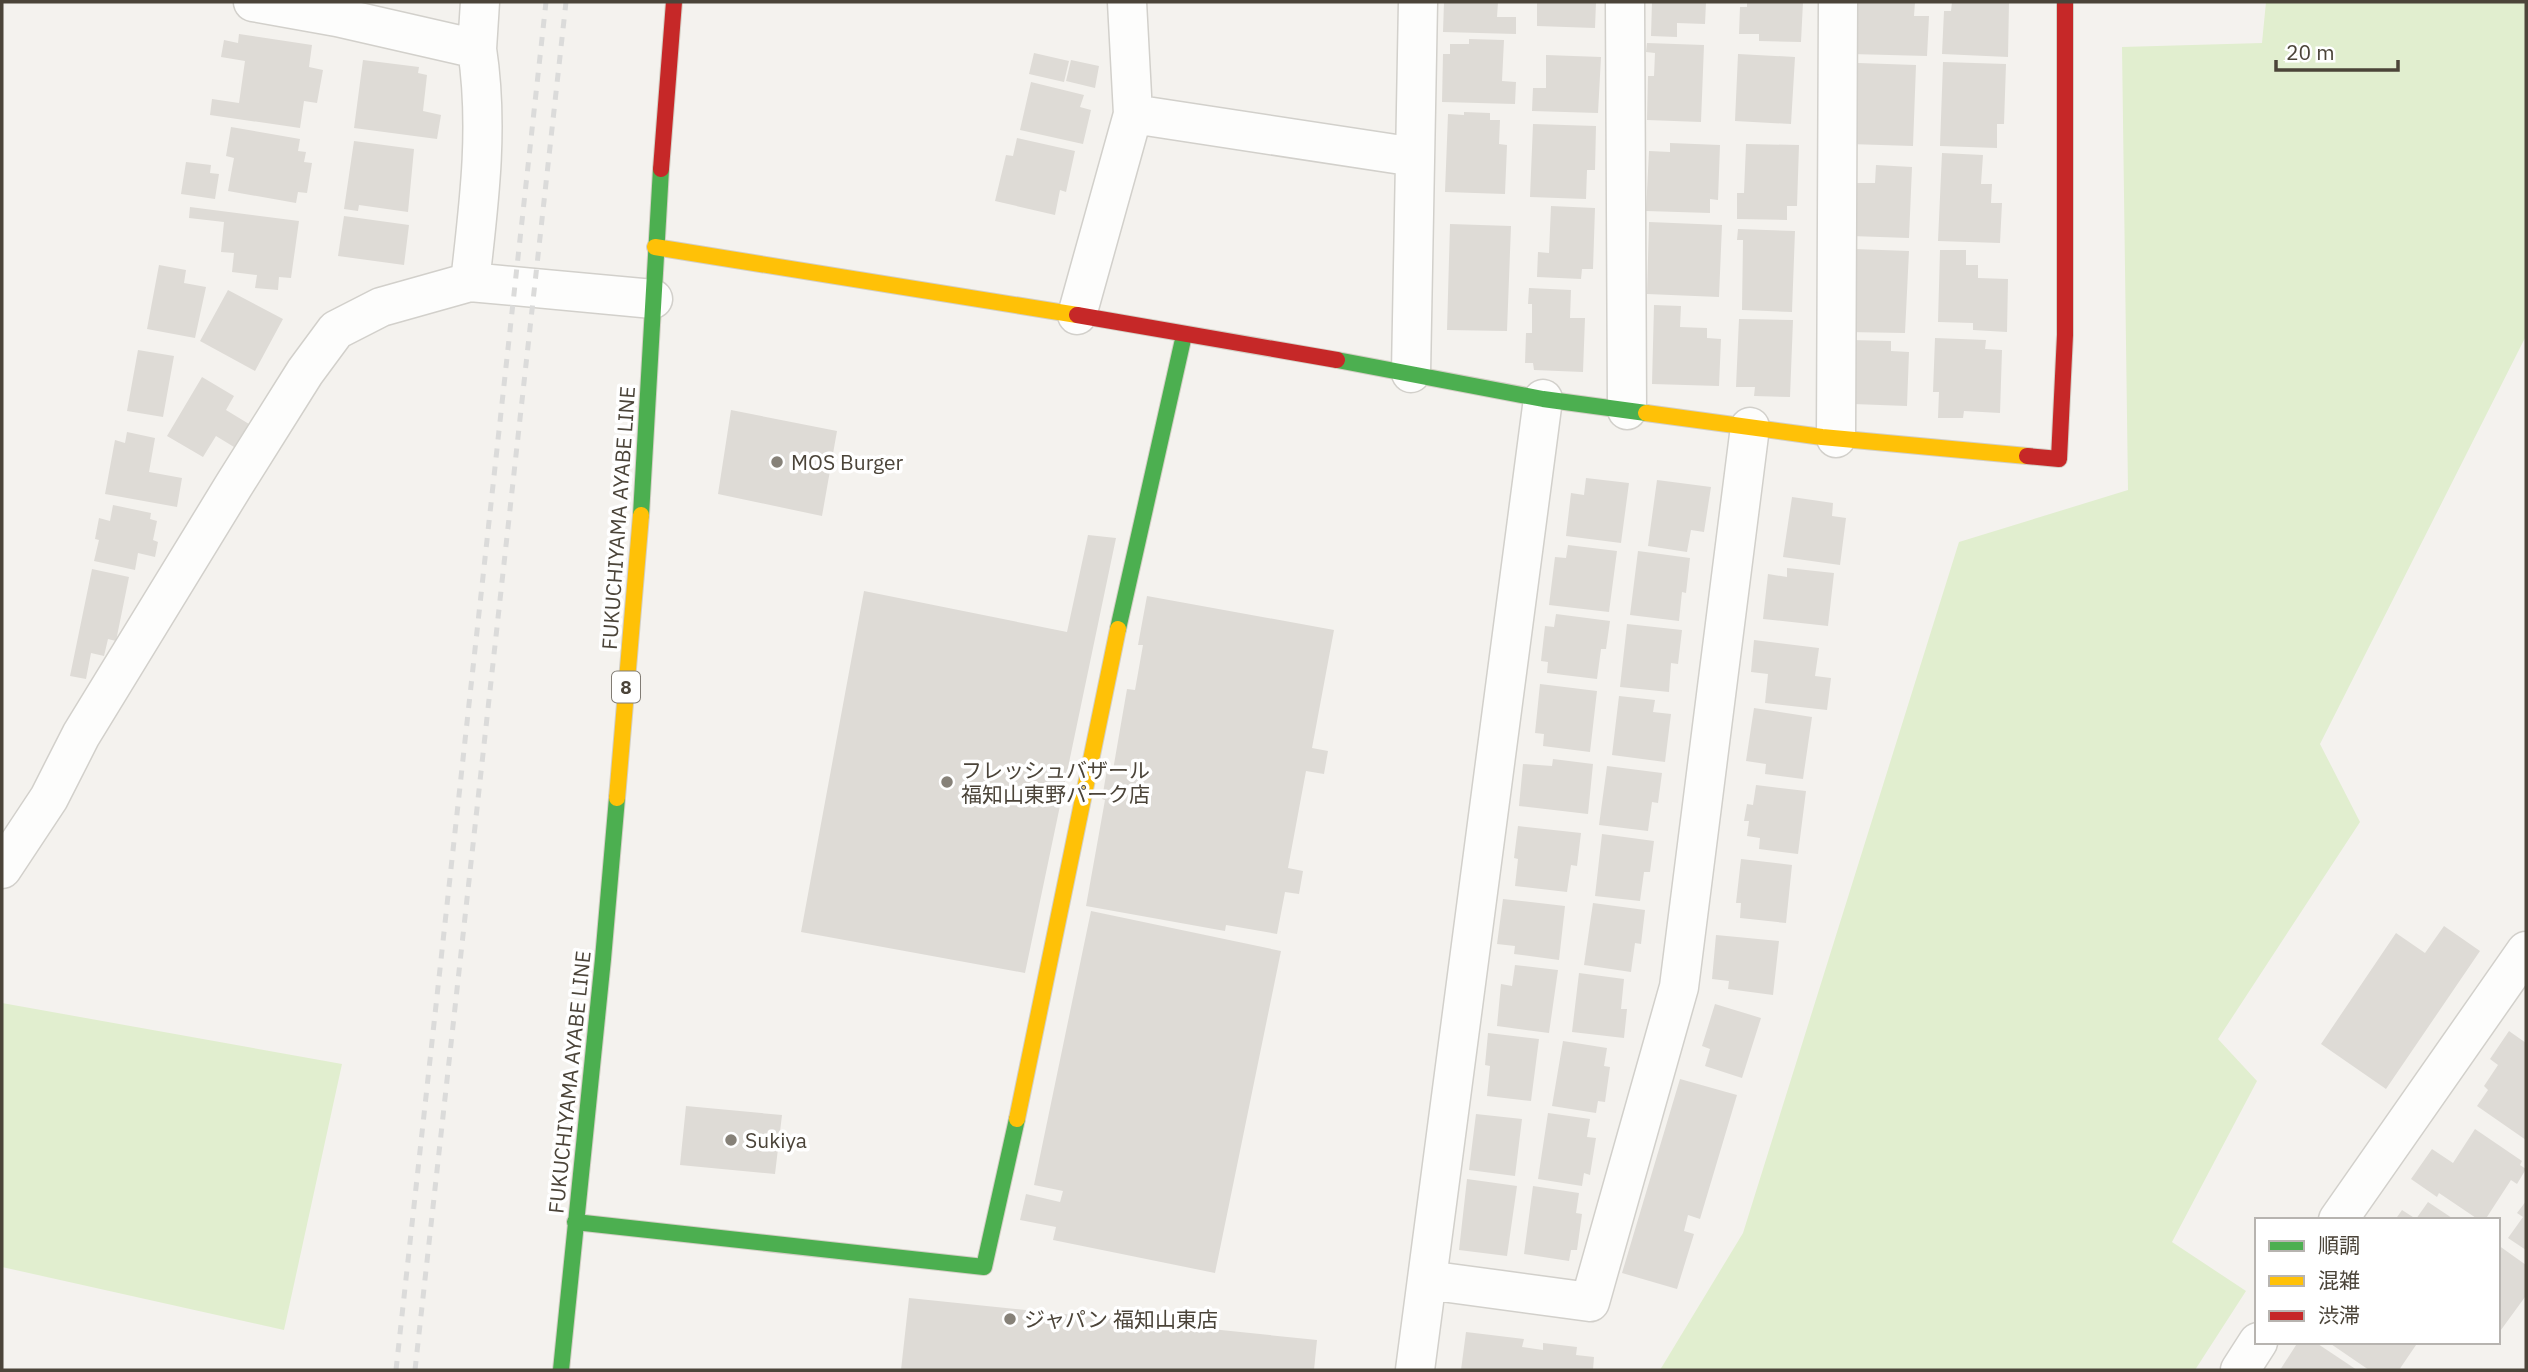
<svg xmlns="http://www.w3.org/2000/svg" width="2528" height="1372" viewBox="0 0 2528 1372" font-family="'IBM Plex Sans','Noto Sans JP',sans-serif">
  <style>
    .green { fill: #e1eecf }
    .building { fill: #dedbd6 }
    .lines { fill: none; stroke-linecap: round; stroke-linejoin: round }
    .street-casing { stroke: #d2d0cb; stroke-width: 41 }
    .fast-casing { stroke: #d3cfc5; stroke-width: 18 }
    .slow-casing { stroke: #d3cfc5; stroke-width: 18 }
    .jam-casing { stroke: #d3cfc5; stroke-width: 18 }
    .street { stroke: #fdfdfc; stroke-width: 38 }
    .fast { stroke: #4caf50; stroke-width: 16 }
    .slow { stroke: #ffc107; stroke-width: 16 }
    .jam { stroke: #c62828; stroke-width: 16 }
    .rail { stroke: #dbdbda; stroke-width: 5; stroke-dasharray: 9 9; stroke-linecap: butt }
    .poi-dot { fill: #868178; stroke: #fff; stroke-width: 2.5 }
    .labels { text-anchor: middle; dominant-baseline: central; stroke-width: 7; stroke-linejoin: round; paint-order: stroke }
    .shield { fill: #fff; stroke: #817c74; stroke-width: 2 }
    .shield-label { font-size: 19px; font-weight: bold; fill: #4b4439 }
    .poi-label { font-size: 21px; fill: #4b4439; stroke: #fff; text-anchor: start }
    .street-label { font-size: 21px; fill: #4b4439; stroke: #fff }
  </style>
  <rect width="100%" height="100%" fill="#f4f2ee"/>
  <!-- green -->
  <path class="green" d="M2266,2H2526V336L2320,744L2360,822L2218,1039L2257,1081L2172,1242L2246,1291L2195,1370H1660L1743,1233L1959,542L2128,490L2122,47L2262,43Z
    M2,1003L342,1064L284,1330L2,1267Z"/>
  <!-- building -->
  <path class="building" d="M1444,2H1498L1497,17H1516V34L1443,32Z
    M1537,2H1596L1595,28L1537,26Z
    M1652,2H1706L1705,24L1677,23V37L1651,36Z
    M1747,2H1803L1801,42L1759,41V34H1739L1740,7H1747Z
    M1857,2H1915L1914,16H1929L1927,56L1851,54L1856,30Z
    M1952,2H2009L2008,57L1942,54L1944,11H1951Z
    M239,34L312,45L309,67L323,70L317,103L304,101L300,128L210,115L212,99L239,103L245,61L221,57L224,40L238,43Z
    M1469,39L1504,40L1502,81L1516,82L1515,104L1442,102L1443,54H1450V44H1469Z
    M1647,43L1704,45L1701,122L1647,120L1648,76H1654L1655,53L1646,52Z
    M1034,53L1069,61L1064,82L1029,74Z
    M1738,54L1795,57L1791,124L1735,121Z
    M1546,55L1601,57L1598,113L1532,111L1533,88H1546Z
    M363,60L419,67L418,73L427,75L423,111L441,115L437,139L354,128Z
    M1071,60L1099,66L1095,88L1066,81Z
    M1943,62L2006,64L2004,124H1997V148L1940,146Z
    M1858,63L1916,65L1913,146L1849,144Z
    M1031,82L1084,95L1080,107L1091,110L1083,144L1020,130Z
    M1464,112L1490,113V120H1500L1499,144L1507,145L1505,194L1445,192L1448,114L1464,115Z
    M1533,124L1596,126L1595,170H1587L1586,199L1530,197Z
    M231,127L300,139L298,151L306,152L304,162L312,163L307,193L298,192L296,203L228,191L234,158L226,156Z
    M1017,138L1075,151L1066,192L1060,190L1055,215L995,201L1006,155L1013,156Z
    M354,141L414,149L408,212L359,205L358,211L344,209Z
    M1670,143L1720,145L1718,200L1710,199V213L1646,211L1649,151L1670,152Z
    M1746,144L1799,145L1797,206H1787V220L1737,219V193H1744Z
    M1942,153L1983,155L1981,184H1992L1991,203H2002L2000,243L1938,241Z
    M186,162L211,165L210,173L219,174L215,199L181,194Z
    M1876,165L1912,167L1909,238L1851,236L1855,183H1875Z
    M1551,206L1595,208L1593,269H1582L1581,279L1537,277L1538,252L1549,253Z
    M190,207L299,221L291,278L279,277L278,290L255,288L257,275L232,272L234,253L221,252L224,222L189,218Z
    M344,216L409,225L404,265L338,256Z
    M1649,222L1722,225L1719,297L1647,294Z
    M1450,224L1511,226L1507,331L1447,330Z
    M1738,229L1795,231L1792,312L1742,310L1743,240H1737Z
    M1854,249L1909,251L1905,333L1847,332Z
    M1940,250H1966V265H1978V278L2008,279L2007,332L1973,330V323L1938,322Z
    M159,265L186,270L184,283L206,287L195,338L147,329Z
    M1529,288L1571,290L1570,318H1585L1583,372L1534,370L1533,363H1525L1526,333H1532V304H1528Z
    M228,290L283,319L255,371L200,341Z
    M1654,305L1681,306L1680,327L1707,328V338L1721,339L1719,386L1652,384Z
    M1739,319L1793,320L1790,397L1754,396L1755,387H1736Z
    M1935,338L1986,340L1985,349L2002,350L2000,413L1964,411L1963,418H1938L1939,392H1933Z
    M1850,340L1891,341V351L1909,352L1907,406L1853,404Z
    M138,350L174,356L163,417L127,411Z
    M202,377L234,396L226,410L249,424L234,447L216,436L203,457L167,436Z
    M731,410L837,431L822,516L718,494Z
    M127,432L155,438L149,472L182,478L177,507L105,494L115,440L125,443Z
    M1586,478L1629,483L1621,543L1566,536L1571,493L1584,495Z
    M1657,480L1711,487L1704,532L1691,530L1687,552L1648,546Z
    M1792,497L1833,503L1832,516L1846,518L1840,565L1783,557Z
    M113,505L151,513L150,519L157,521L153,540L158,542L155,557L138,553L135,570L94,561L99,540L95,539L99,518L110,521Z
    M1088,535L1116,538L1025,973L801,932L864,591L1067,632Z
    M1568,545L1617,551L1609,612L1549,605L1555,557L1566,558Z
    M1638,551L1690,558L1686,593L1682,592L1679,621L1630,615Z
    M1787,568L1834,573L1828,626L1763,619L1768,574L1787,577Z
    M92,569L129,577L116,641L108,639L104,656L91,653L86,679L70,676Z
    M1147,596L1334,630L1312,748L1328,751L1324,774L1306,771L1288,868L1303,871L1299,894L1285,892L1277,934L1226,925L1225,931L1086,906L1105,800L1102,799L1107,769L1113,770L1127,689L1135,690L1143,645H1138Z
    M1556,614L1610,621L1606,649H1601L1597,679L1547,673L1548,662L1541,661L1545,626L1554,627Z
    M1627,624L1682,630L1678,664L1671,663L1669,692L1620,687Z
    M1754,640L1819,648L1815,676L1831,678L1827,710L1765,703L1768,674L1751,672Z
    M1540,684L1597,691L1590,752L1543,746L1544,734L1535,733Z
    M1619,696L1655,700L1653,712L1671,714L1665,762L1612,755Z
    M1754,708L1812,717L1803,779L1765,774L1766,764L1746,761Z
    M1553,759L1593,764L1588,814L1519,806L1523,764L1552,766Z
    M1607,766L1662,773L1658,803L1652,802L1648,831L1599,825Z
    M1756,785L1806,791L1798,854L1759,849L1760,838L1747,836L1749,821H1744L1747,804L1753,805Z
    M1518,826L1581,833L1577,866L1571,865L1567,892L1515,886L1518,859L1514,858Z
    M1602,834L1654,841L1650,872H1644L1640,901L1595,896Z
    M1741,859L1792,865L1786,923L1740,918L1741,903H1736Z
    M1503,899L1565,906L1559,960L1514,954L1515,946L1497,944Z
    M1593,903L1645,910L1641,944L1635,943L1631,972L1584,965Z
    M1091,911L1281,951L1215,1273L1053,1240L1056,1227L1020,1220L1026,1194L1060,1202L1063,1191L1034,1185Z
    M2444,926L2480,951L2386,1089L2321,1044L2396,933L2425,953Z
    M1716,935L1779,941L1773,995L1728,989L1729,981L1712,979Z
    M1515,965L1558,970L1549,1033L1497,1026L1501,984L1512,986Z
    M1579,973L1624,979L1621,1009H1627L1624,1038L1572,1032Z
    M1715,1004L1761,1018L1742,1078L1705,1066L1710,1049L1702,1046Z
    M2509,1031L2526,1043V1140L2477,1106L2488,1090L2484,1086L2498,1065L2490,1059Z
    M1488,1033L1539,1039L1531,1101L1487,1096L1490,1066L1485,1065Z
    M1563,1041L1607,1048L1604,1066L1610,1067L1605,1102L1598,1101L1596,1113L1552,1106Z
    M1680,1079L1737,1095L1700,1219L1688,1215L1684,1231L1694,1234L1677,1289L1622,1273Z
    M686,1106L782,1115L775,1174L680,1165Z
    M1548,1113L1590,1119L1587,1137L1596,1138L1590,1175L1584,1173L1582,1186L1538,1179Z
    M1476,1114L1522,1119L1515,1176L1469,1170Z
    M2475,1129L2522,1161L2520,1165L2526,1169L2517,1184L2511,1180L2485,1220H2479L2439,1193L2437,1197L2411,1179L2432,1149L2453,1163Z
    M1467,1179L1517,1186L1507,1256L1459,1250Z
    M1533,1186L1579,1193L1576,1213L1582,1214L1577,1250H1571L1569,1261L1524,1254Z
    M2526,1201V1250L2508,1238L2523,1217L2517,1213Z
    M2428,1202L2455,1220H2395L2402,1210L2416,1219Z
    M2498,1245L2526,1265V1298L2525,1297L2498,1334Z
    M909,1298L1317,1340L1314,1370H901Z
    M1466,1332L1524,1339L1522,1347L1543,1350V1343L1577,1347L1576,1355L1594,1357L1593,1370H1461Z
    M2298,1342H2315L2357,1370H2280Z
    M2328,1342H2413L2416,1345L2399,1370H2369Z"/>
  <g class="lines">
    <defs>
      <path id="street" d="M253,2L337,17L477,49C489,127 479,204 470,282
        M1127,2L1133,114
        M1625,2L1627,410
        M477,49L480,2
        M1077,315L1133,114L1415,157
        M1411,373L1418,2
        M1836,438L1838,2
        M2,869L49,798L81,735L234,485L305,372L336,330L381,307L470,282L653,299
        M2338,1220L2526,951
        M1427,1280L1590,1302L1679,987L1750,427
        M1415,1370L1543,399
        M2240,1370L2258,1342"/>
      <path id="fast" d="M1337,360L1543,399L1646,413
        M641,515L661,169
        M1118,629L1184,335
        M575,1222L984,1267L1017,1119
        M561,1370L603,959L617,798"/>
      <path id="slow" d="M655,247L1077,315
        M1646,413L1822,437L2027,456
        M617,798L641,515
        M1017,1119L1118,629"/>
      <path id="jam" d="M661,169L674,2
        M1077,315L1337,360
        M2027,456L2059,459L2065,335V2"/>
    </defs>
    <!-- street casing -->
    <use href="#street" class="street-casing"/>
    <!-- fast casing -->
    <use href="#fast" class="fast-casing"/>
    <!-- slow casing -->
    <use href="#slow" class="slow-casing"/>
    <!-- jam casing -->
    <use href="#jam" class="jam-casing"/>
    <!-- street -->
    <use href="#street" class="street"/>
    <!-- fast -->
    <use href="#fast" class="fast"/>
    <!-- slow -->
    <use href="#slow" class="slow"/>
    <!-- jam -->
    <use href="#jam" class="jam"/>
    <!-- rail -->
    <path class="rail" d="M396,1370L546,2
      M415,1370L566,2"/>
  </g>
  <!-- markers -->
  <g class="poi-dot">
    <circle cx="777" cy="462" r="7"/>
    <circle cx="947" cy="782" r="7"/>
    <circle cx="731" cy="1140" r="7"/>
    <circle cx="1010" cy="1319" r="7"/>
  </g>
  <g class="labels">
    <!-- shield labels -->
    <rect class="shield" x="612" y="671.5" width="28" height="31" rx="5"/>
    <g class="shield-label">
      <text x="626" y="687">8</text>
    </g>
    <!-- poi labels -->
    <g class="poi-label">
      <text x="791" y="462">MOS Burger</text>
      <text x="961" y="770">フレッシュバザール<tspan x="961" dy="24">福知山東野パーク店</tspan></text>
      <text x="745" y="1140">Sukiya</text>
      <text x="1024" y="1319">ジャパン 福知山東店</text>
    </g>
    <!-- street labels -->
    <g class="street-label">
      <text transform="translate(618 518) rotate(-86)">FUKUCHIYAMA AYABE LINE</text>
      <text transform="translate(569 1082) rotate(-84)">FUKUCHIYAMA AYABE LINE</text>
    </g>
  </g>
  <!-- border -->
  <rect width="2528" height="1372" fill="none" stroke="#4b4439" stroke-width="7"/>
  <!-- legend -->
  <rect x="2255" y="1218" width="245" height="126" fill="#ffffff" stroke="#b7b4b0" stroke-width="2"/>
  <rect x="2269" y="1241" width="35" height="10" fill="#4caf50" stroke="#b7b4b0" stroke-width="2"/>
  <text x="2318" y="1253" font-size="21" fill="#4b4439">順調</text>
  <rect x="2269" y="1276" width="35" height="10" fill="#ffc107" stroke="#b7b4b0" stroke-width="2"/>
  <text x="2318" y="1288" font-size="21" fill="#4b4439">混雑</text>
  <rect x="2269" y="1311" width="35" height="10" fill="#c62828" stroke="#b7b4b0" stroke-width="2"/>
  <text x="2318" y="1323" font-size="21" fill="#4b4439">渋滞</text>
  <!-- scale -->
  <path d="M2276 60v10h122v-10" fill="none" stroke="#4b4439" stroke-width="3.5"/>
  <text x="2286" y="60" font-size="21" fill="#4b4439" stroke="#ffffff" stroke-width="5" paint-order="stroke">20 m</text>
</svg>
